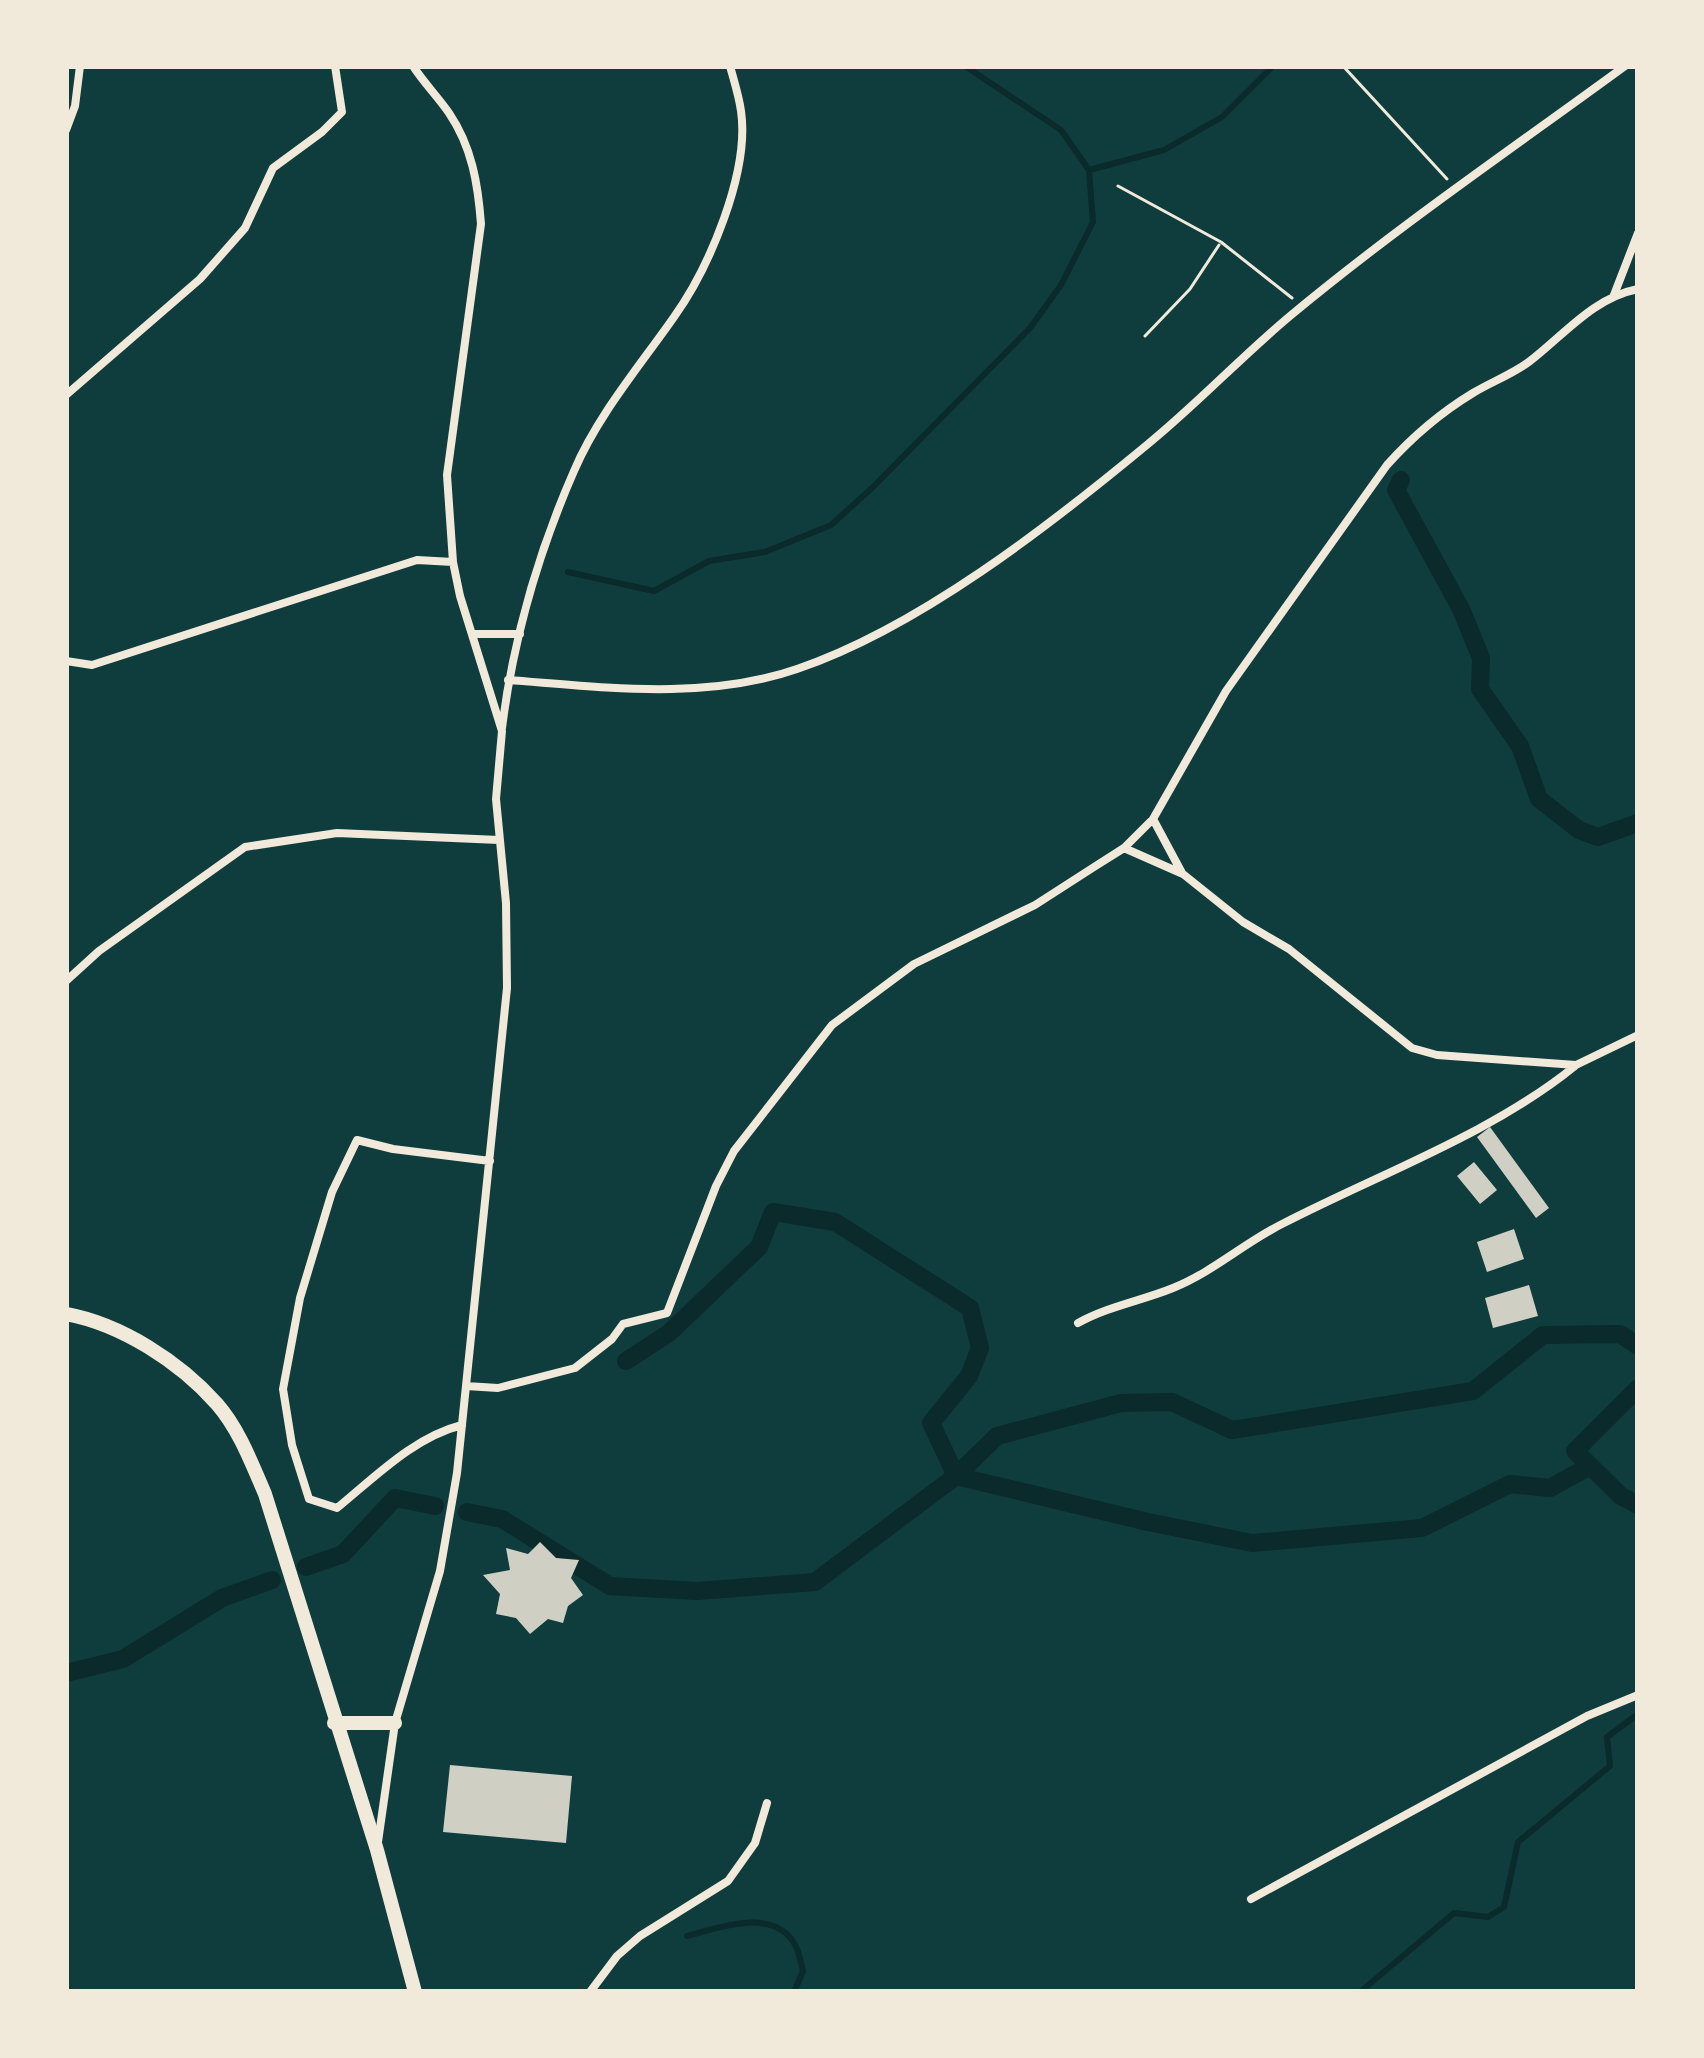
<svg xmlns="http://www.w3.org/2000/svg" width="1704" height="2058" viewBox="0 0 1704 2058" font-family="Overpass,sans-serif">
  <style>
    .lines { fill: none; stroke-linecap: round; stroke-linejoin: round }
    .stream { stroke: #0a2a2b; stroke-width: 6 }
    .canal { stroke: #0a2a2b; stroke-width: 18 }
    .building { fill: #cfcfc3 }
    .path { stroke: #f1e9da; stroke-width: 3 }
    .minor { stroke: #f1e9da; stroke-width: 8 }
    .trunk { stroke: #f1e9da; stroke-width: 14 }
  </style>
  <rect width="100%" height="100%" fill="#0f3d3e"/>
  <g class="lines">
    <!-- stream -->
    <path class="stream" d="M965,66L1061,130L1089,170
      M568,572L654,591L709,561L765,552L831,525L872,488L1030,328L1061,285L1093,222L1089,170L1164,150L1222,117L1273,66
      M687,1936C719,1928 772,1907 794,1943C799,1950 801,1963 803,1971L794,1992
      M1360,1992L1454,1913L1488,1917L1504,1907L1518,1842L1610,1766L1607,1737L1638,1714"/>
    <!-- canal -->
    <path class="canal" d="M1401,480L1396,490L1461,609L1481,658L1480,689L1520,746L1539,799L1579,830L1598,837L1638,823
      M626,1361L669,1333L759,1247L773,1212L835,1222L970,1308L980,1348L969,1376L931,1423L956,1476L1148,1522L1252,1543L1422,1528L1510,1484L1550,1488L1590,1466
      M1638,1388L1575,1451L1621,1496L1638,1505
      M467,1512L502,1519L610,1586L697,1591L815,1582L956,1476L997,1436L1121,1403L1172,1402L1232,1430L1473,1391L1543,1335L1620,1334L1638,1346
      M306,1567L343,1554L395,1498L435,1506
      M66,1673L123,1659L222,1598L272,1580"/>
  </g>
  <!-- building -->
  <path class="building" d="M1490,1127L1549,1208L1536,1218L1477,1137Z
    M1474,1162L1497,1190L1480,1204L1457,1176Z
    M1514,1229L1524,1259L1487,1272L1477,1242Z
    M1529,1285L1538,1316L1493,1328L1485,1298Z
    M540,1542L556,1558L579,1560L571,1578L583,1595L568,1606L563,1623L548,1619L530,1634L516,1618L496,1614L500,1594L483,1575L510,1570L506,1548L528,1554Z
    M450,1765L572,1776L566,1843L443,1832Z"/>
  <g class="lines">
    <!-- path -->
    <path class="path" d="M1343,66L1447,179
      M1118,186L1221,242L1292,298
      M1145,336L1190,289L1219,245"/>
    <!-- minor -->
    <path class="minor" d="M66,130L75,106L80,66
      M1614,295L1638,233
      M66,395L200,279L245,228L273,168L322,132L342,112L335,66
      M474,634H520
      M66,661L92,665L417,560L453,562
      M508,680C602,687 705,701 797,669C918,628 1049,526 1148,444C1197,404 1241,357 1290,316C1397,227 1513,148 1625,66
      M502,728C513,641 539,551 574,471C598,415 639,367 674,317C709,268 750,172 741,111C739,96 734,81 730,66
      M1153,819L1182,873
      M1124,848L1183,874L1243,922L1289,949L1412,1048L1437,1055L1576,1065L1638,1035
      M66,981L99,951L245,847L337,833L499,840
      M1078,1323C1109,1306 1141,1301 1173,1288C1213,1272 1245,1242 1284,1223C1379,1174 1493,1133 1575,1066
      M466,1386L498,1388L575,1368L612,1339L623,1324L667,1313L716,1186L734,1151L832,1025L914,964L1035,905L1094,867L1124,848L1153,819L1226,691L1387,465C1413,436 1440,413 1473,393C1491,382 1513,374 1530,361C1565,334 1593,298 1638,289
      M462,1425C414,1437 375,1477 337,1508L309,1499L292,1445L283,1389L300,1298L332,1192L357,1140L393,1149L490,1161
      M378,1842L395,1723L440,1571L457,1473L507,988L506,903L496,799L502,731L460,596L453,562L447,475L481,224C478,184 472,147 449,113C438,97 424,83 413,66
      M1251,1899L1587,1716L1638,1695
      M590,1992L617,1956L640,1936L728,1881L755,1843L767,1803"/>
    <!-- trunk -->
    <path class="trunk" d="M66,1314C121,1324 180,1362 217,1404C239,1429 252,1464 265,1494L377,1850L415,1992
      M334,1723H395"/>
  </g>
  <!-- border -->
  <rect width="1704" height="2058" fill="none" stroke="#f1e9da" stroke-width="138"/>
</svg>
